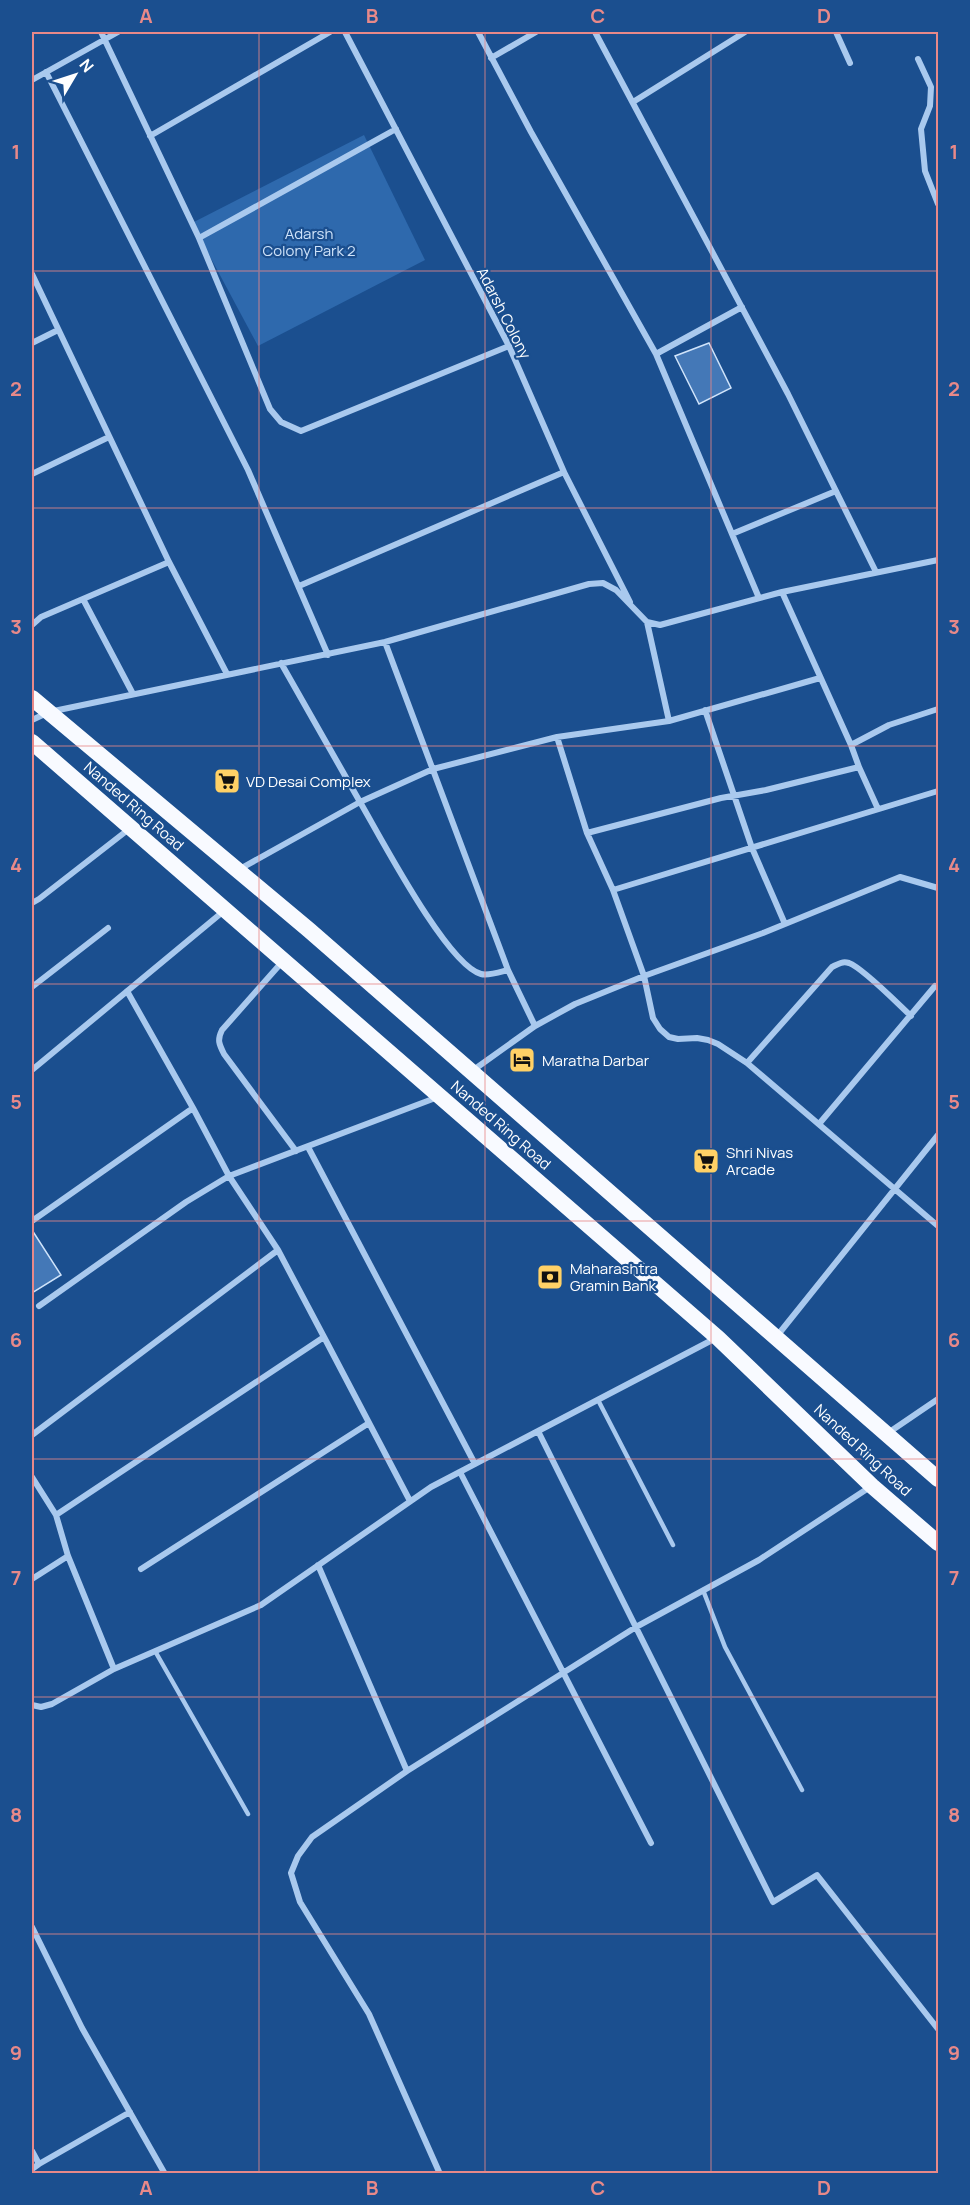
<svg xmlns="http://www.w3.org/2000/svg" width="970" height="2205" viewBox="0 0 970 2205" font-family="Manrope,sans-serif">
  <style>
    .green { fill: #2e69ad }
    .building { fill: #4478b7; stroke: #cfe3fa; stroke-width: 1.5 }
    .lines { fill: none; stroke-linecap: round; stroke-linejoin: round }
    .service { stroke: #a9c9ee; stroke-width: 4.5 }
    .minor { stroke: #a9c9ee; stroke-width: 6 }
    .trunk { stroke: #f8faff; stroke-width: 16 }
    .grid { fill: none; stroke: #e88989; stroke-width: 1.5; stroke-opacity: 0.55 }
    .labels { text-anchor: middle; dominant-baseline: central; stroke-width: 4.5; stroke-linejoin: round; paint-order: stroke }
    .park-label { font-size: 15px; fill: #cfe3fa; stroke: #1b4f8f }
    .street-label { font-size: 15px; fill: #fff; stroke: #1b4f8f }
    .poi-label { font-size: 15px; fill: #fff; stroke: #1b4f8f; text-anchor: start }
    .neatline { fill: none; stroke: #e88989; stroke-width: 2 }
    .grid-label { font-size: 20px; text-anchor: middle; font-weight: bold; fill: #e88989 }
  </style>
  <rect width="100%" height="100%" fill="#1b4f8f"/>
  <!-- green -->
  <path class="green" d="M364,135L425,260L258,346L192,223Z"/>
  <!-- building -->
  <path class="building" d="M709,343L731,388L699,404L675,356Z
    M32,1230L61,1275L32,1293Z"/>
  <g class="lines">
    <!-- service -->
    <path class="service" d="M598,1400L673,1545
      M703,1590L725,1647L802,1790
      M155,1651L248,1814"/>
    <!-- minor -->
    <path class="minor" d="M101,32L199,238L270,409L281,422L301,431L509,346
      M345,32L509,346L564,472L630,602
      M478,32L531,132L656,354L742,307
      M595,32L788,394L876,572
      M836,32L850,63
      M491,58L536,32
      M918,59L931,87L930,106L921,129L925,171L938,204
      M46,72L248,470L328,655
      M32,80L118,32
      M633,102L745,32
      M150,136L330,32
      M199,238L396,129
      M32,274L169,562L227,674
      M32,343L58,330
      M656,354L759,598
      M32,474L109,437
      M732,534L836,491
      M299,586L564,472
      M782,592L851,745
      M83,599L133,694
      M32,625L41,617L169,562
      M385,642L508,970L535,1026
      M281,663L360,802L433,769L557,737L669,721L647,622
      M705,710L752,848L785,924
      M32,720L49,712L385,642L589,584L603,583L616,590L647,622L660,625L782,592L938,560
      M669,721L820,678
      M557,737L587,833L613,890L644,976L653,1018L660,1029L669,1037L678,1039L697,1038L708,1040L718,1044L747,1063L938,1226
      M859,767L878,809
      M587,833L721,798L766,790L859,767L851,745L889,725L938,709
      M238,870L360,802C380,836 447,965 481,974C488,976 500,972 508,970
      M613,890L938,791
      M32,903L39,899L129,829
      M283,961L222,1030C217,1040 219,1044 224,1054L296,1151
      M32,987L108,928
      M127,991L193,1108
      M747,1063L832,967C838,964 842,961 849,963C863,968 898,1004 911,1016
      M32,1070L225,910
      M472,1071L535,1026L575,1004L644,976L763,933L900,877L938,888
      M819,1124L935,986
      M308,1147L475,1464
      M32,1221L193,1108L229,1176L438,1097
      M39,1306L186,1202L229,1176L278,1250L324,1337L56,1515
      M777,1336L938,1135
      M324,1337L410,1501
      M538,1431L773,1902L817,1875L938,2029
      M888,1433L938,1399
      M32,1435L278,1250
      M460,1472L651,1843
      M32,1477L56,1515L68,1556L114,1669L52,1704L41,1707L32,1705
      M318,1565L407,1771
      M141,1569L369,1423
      M32,1579L68,1556
      M114,1669L261,1605L431,1487L716,1338
      M32,1927L82,2028L165,2174
      M32,2151L39,2164L32,2169
      M39,2164L130,2112
      M440,2174L369,2014L300,1902L291,1873L298,1856L312,1837L407,1771L636,1627L759,1560L870,1487"/>
    <!-- trunk -->
    <path class="trunk" d="M32,698L309,930L938,1479
      M32,742L718,1338L872,1486L938,1543"/>
  </g>
  <!-- grid -->
  <path class="grid" d="M259,32V2174M485,32V2174M711,32V2174M32,271H938M32,508H938M32,746H938M32,984H938M32,1221H938M32,1459H938M32,1697H938M32,1934H938"/>
  <!-- icons -->
  <defs>
    <symbol id="supermarket-square" viewBox="-11 -11 22 22"><rect x="-9" y="-9" width="18" height="18" rx="4" fill="#ffd166" stroke="#1b4f8f"/><path d="M-6-5.5h2.5l.6 2H6L4.5 2H-2.5L-4.4-4H-6ZM-1.5 3.2a1.3 1.3 0 1 0 .1 0ZM3 3.2a1.3 1.3 0 1 0 .1 0Z" fill="#111"/></symbol>
    <symbol id="hotel-square" viewBox="-11 -11 22 22"><rect x="-9" y="-9" width="18" height="18" rx="4" fill="#ffd166" stroke="#1b4f8f"/><path d="M-6-4.5h1.5V1H6V5H4.5V3h-9V5H-6ZM-4 0a1.8 1.8 0 1 1 3.6 0ZM.5 0V-2.5h3Q6-2.5 6 0Z" fill="#111"/></symbol>
    <symbol id="bank-square" viewBox="-11 -11 22 22"><rect x="-9" y="-9" width="18" height="18" rx="4" fill="#ffd166" stroke="#1b4f8f"/><path d="M-6-4H6V4H-6ZM0-2.3a2.3 2.3 0 1 0 0 4.6a2.3 2.3 0 1 0 0-4.6Z" fill="#111"/></symbol>
  </defs>
  <g fill-rule="evenodd">
    <use href="#supermarket-square" x="212" y="766" width="30" height="30"/>
    <use href="#hotel-square" x="507" y="1045" width="30" height="30"/>
    <use href="#supermarket-square" x="691" y="1146" width="30" height="30"/>
    <use href="#bank-square" x="535" y="1262" width="30" height="30"/>
  </g>
  <g class="labels">
    <!-- park labels -->
    <g class="park-label">
      <text x="309" y="233">Adarsh<tspan x="309" dy="17">Colony Park 2</tspan></text>
    </g>
    <!-- street labels -->
    <g class="street-label">
      <text transform="translate(504 313) rotate(63)">Adarsh Colony</text>
      <text transform="translate(134 806) rotate(41)">Nanded Ring Road</text>
      <text transform="translate(501 1125) rotate(41)">Nanded Ring Road</text>
      <text transform="translate(863 1450) rotate(43)">Nanded Ring Road</text>
    </g>
    <!-- poi labels -->
    <g class="poi-label">
      <text x="246" y="781">VD Desai Complex</text>
      <text x="542" y="1060">Maratha Darbar</text>
      <text x="726" y="1152">Shri Nivas<tspan x="726" dy="17">Arcade</tspan></text>
      <text x="570" y="1268">Maharashtra<tspan x="570" dy="17">Gramin Bank</tspan></text>
    </g>
  </g>
  <!-- border -->
  <rect width="970" height="2205" fill="none" stroke="#1b4f8f" stroke-width="66"/>
  <!-- north arrow -->
  <g transform="translate(75 75) rotate(51)" stroke="#1b4f8f" stroke-width="4.5" paint-order="stroke">
  <path d="M0-4.5L10 22L0 15L-10 22Z" fill="#ffffff"/>
  <text y="-9" font-size="16" font-weight="bold" text-anchor="middle" fill="#ffffff">N</text>
  </g>
  <rect x="33" y="33" width="904" height="2139" class="neatline"/>
  <g class="grid-label">
    <text x="146" y="23">A</text>
    <text x="372" y="23">B</text>
    <text x="598" y="23">C</text>
    <text x="824" y="23">D</text>
    <text x="16" y="159">1</text>
    <text x="954" y="159">1</text>
    <text x="16" y="396">2</text>
    <text x="954" y="396">2</text>
    <text x="16" y="634">3</text>
    <text x="954" y="634">3</text>
    <text x="16" y="872">4</text>
    <text x="954" y="872">4</text>
    <text x="16" y="1109">5</text>
    <text x="954" y="1109">5</text>
    <text x="16" y="1347">6</text>
    <text x="954" y="1347">6</text>
    <text x="16" y="1585">7</text>
    <text x="954" y="1585">7</text>
    <text x="16" y="1822">8</text>
    <text x="954" y="1822">8</text>
    <text x="16" y="2060">9</text>
    <text x="954" y="2060">9</text>
    <text x="146" y="2195">A</text>
    <text x="372" y="2195">B</text>
    <text x="598" y="2195">C</text>
    <text x="824" y="2195">D</text>
  </g>
</svg>
